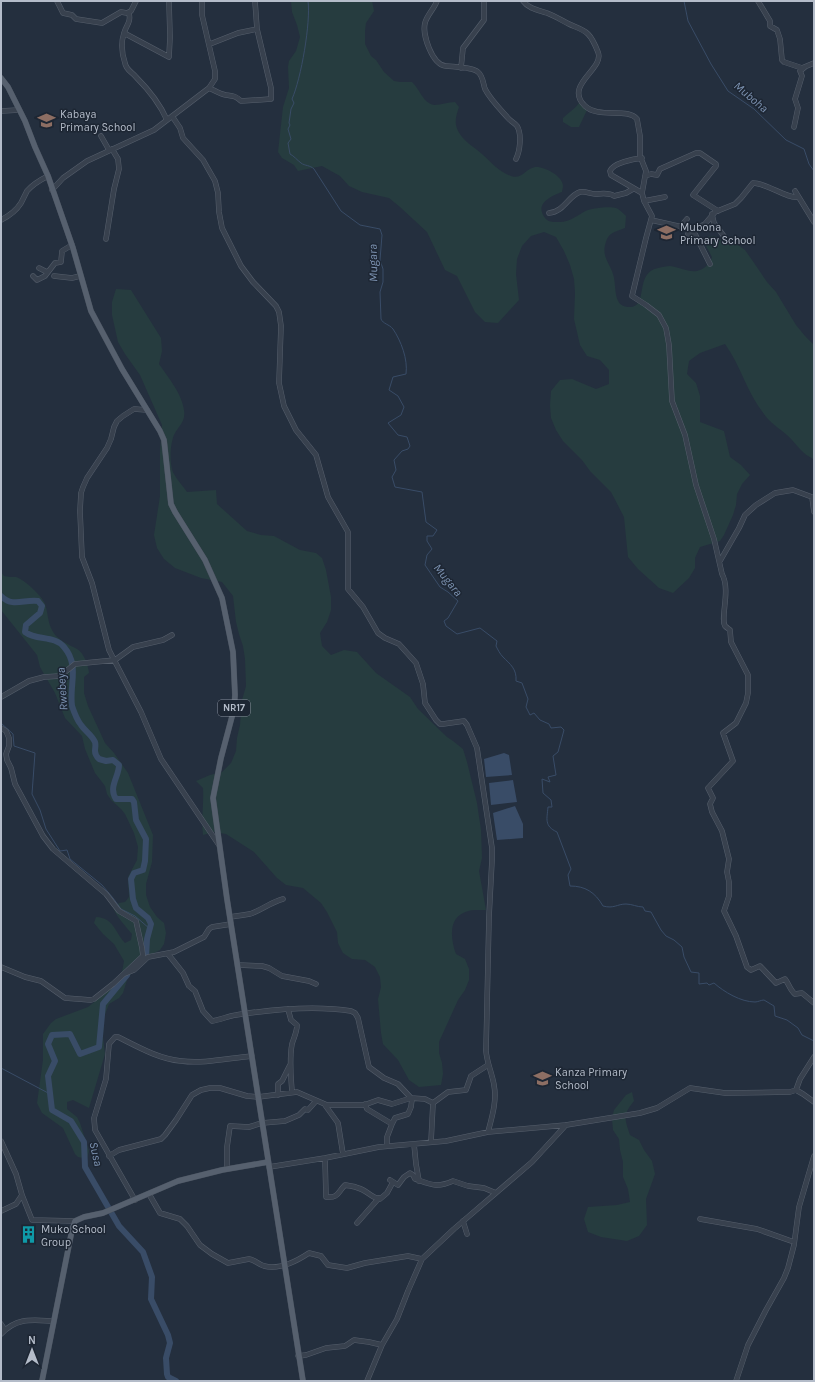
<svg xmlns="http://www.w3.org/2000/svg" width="815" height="1382" viewBox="0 0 815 1382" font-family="Karla,sans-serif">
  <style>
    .green { fill: #263c3f }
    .water { fill: #394c67 }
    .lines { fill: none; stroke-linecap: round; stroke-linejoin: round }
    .stream { stroke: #394c67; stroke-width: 1 }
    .river { stroke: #394c67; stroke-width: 6 }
    .minor-casing { stroke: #565f6c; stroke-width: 5.5 }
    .major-casing { stroke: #414a57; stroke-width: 6 }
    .minor { stroke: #38414e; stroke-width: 4.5 }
    .major { stroke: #56606e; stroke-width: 5.5 }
    .labels { text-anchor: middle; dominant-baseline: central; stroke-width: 3; stroke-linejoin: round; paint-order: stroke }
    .shield { fill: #1d2633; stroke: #878f9c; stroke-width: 1 }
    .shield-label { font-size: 10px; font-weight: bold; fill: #b4bcc9 }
    .poi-label { font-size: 11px; fill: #b4bcc9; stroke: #1d2633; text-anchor: start }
    .water-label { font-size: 12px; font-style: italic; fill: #7c92b1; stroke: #1d2633 }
  </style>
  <rect width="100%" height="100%" fill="#242f3e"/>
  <!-- green -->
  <path class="green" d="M291,1H372L374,11L366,23L365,31V44L371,56L376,60L384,72L394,81L400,82H412C420,89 423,104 435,105C441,105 448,102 455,102L459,107C457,113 455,119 456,125C459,139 473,146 482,154C491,162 499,172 511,176C522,180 525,169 535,167C544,166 563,176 563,186C563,188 562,190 562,192C551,196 534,204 545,218C548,222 552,222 557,222C571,223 576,215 588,210C594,208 610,206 616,208C619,209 623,213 626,216L625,228C618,231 610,232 607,239C600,256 609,261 613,274C617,285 612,306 628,307C650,309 633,273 658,268C662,267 667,266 670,266C680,267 691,274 700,270C704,269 707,265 710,263L712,257L705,244V238C712,235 716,235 721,240L730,239L745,250L752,260L767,282L776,292L796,325L805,336L814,345V460C811,457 807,456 804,453C798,448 793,440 787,435C779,428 770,423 764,414C747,393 741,366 725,344L700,353L689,361L687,374L696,383L700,396V422L724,431L730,457L741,465L750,475L742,484L737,494L736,505L733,515L724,535L720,541L700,547L695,558V568L689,578L673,593L659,588L638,569L628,557L624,517L611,492L590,471L582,460L563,441L556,430L551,418L550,405L551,391L560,380L572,379L596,389L609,384V370L600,360L587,356L580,345L574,319L575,293L574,279L570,265L564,251L556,237L544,232L531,236L522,246L517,259L516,274L519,300L498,323L485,322L475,312L457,276L445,270L427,232L400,207L389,198L362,192L349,186L340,176L322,166L298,171L294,165L282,158L278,152L283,107L289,88L288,67L289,61L296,51L300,37L297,25L292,12Z
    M579,103L587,110L579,127H571L563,122V118C569,112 575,109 579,103Z
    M116,289L131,290L161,338L162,351L159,364C168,377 182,394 184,410C186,422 178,426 174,435C170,444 169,466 174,474C177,480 183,486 187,492L216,490L217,504L247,531L261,535L274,536L300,550L316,553L322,558L326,570L331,597V610L327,622L320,633L322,646L331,655L344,650L357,652L376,673L410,697L418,709L447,737L453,741L463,749L467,762L477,803L481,830L482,858L479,871L486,910C478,910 470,909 463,913C448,920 451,941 456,954L465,959L469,969V980L465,990L458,1000L439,1042V1053L442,1063L443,1074L441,1085L419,1087L409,1080L398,1060L383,1044L381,1033L378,999L381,987L380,977L375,967L365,960L352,959L343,953L338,943L337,932L327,912L321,903L303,888L286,885L277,878L254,852L226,834L214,832L203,835C201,819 204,804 203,788L196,781L210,775L222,772L231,763L236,751L237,738L240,725L242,700L246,686L245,659L243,646L239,634L236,622L233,596L222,582L201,578L175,568L164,559L157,548L154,535L160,496V452L162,425L140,375L125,354L118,342L112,315V302Z
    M1,572L4,576C8,577 12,577 16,577C24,579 43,597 45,604C49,616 47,625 56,636C62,642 70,645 77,649C84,653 88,665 89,673L84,677V693L88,706L105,743L114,753L128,773L153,835L152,862L146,884V895L150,907L157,917L164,923L166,933L164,944L160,950L152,954L128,977L123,993L119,998L109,1004L104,1017L103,1037L105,1054L89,1108L73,1100L67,1102V1109L77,1117L80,1123L89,1151L87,1159L78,1157L75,1154L63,1128L42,1113L37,1103L43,1060V1034L51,1023L56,1019L88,1007L103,995L122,972L124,961L114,944L103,934L94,923L96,917C114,918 114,931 125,943L131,940L132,934C127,928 115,915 114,909L119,903L125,902L129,897L128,877L137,860L138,847L134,833L125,814L121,809L111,800L107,794L105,786L95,773L85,749L82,736L65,718L55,693L40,667L37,655L1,610Z
    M632,1092L634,1101C623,1115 624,1117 630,1135L639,1140L644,1150L652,1161L655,1174L646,1199L647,1225L639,1236L627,1241L601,1237L588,1232L584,1219L588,1207L617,1205L630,1202L628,1189L623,1177V1162L620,1150L619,1139L613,1130L612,1119L614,1110L626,1095Z"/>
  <!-- water -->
  <path class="water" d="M504,753L509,755L512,775L486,777L484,759Z
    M513,780L517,802L491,805L489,783Z
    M515,806L523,824V838L497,840L493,813Z"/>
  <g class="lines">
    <!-- stream -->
    <path class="stream" d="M308,1C311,22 301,79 292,99L294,103L291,109L289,123L290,125L288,129L291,139L288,143L290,154C294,156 297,160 301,163C305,166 310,165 314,169L341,211L360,225L380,229L382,235L380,260L383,269V282L380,292L381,319C383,324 389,324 393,329C401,341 408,359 406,374L393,377L389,390L398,396L404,407L401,415L388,423L398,435L407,437L410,446L408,449L402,451L394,460L396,470L392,477L395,487L422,492L426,522L437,530L433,536H427V541L432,549L427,555L425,565L440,587L448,592L458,601L448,618L444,621L446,626L457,634L480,628L497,641L496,646C498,650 500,654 503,657C510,664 517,669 516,681L522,683L528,699L526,707L530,715L534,713L540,720L549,724L551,728L561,727L564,730L558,752L553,756L556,775L548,777L550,782L542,779L543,793L551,800L552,807H548C547,819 544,826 557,832L571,869L568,875L570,886C585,886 595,892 603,906C614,909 617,904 626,904C632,904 637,907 643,907L645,911L651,912L661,930L666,936L674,940L682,947L684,957L691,972L699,973V984L707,983L709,985L714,983C724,992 741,1002 755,1002C758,1002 761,1000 764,1000L774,1006L775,1016L787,1020L798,1028L802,1035L814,1041
      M684,1L688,21L711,64L728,91L754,109L786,140L804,149L809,164L814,171
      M1,723L13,734L14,746L35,753L32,794L40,810L46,829L60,851L67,850L70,859L102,885L113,898L121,909L135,916L150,929
      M1,1068L50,1094"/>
    <!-- river -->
    <path class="river" d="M1,596C13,608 24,599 38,601L42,606L40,613L26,625L25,632C37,641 54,635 64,647C80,666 69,684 72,706C74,712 77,720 81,725C85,731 92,735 95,742C96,745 95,748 95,751C95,754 97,757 99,759L106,761L113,760L119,765C119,777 108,787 116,799H132L134,802L136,820L146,839L145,861L143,870L134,873L131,879L133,899L136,908L148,918L151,924L147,939L146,957L141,962
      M130,969L128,971L127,975L103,1004L99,1047L80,1054L70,1034L52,1035L48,1044L55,1061L48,1076L52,1110L71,1121L84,1142L85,1167L119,1226L143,1252L152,1277L151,1299L168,1335L170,1343L166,1358L167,1374L168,1377L176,1381"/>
    <defs>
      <path id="minor" d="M57,1L63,13L72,15L76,19L102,23L121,12L127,13L131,11L136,1
        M255,1L257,29
        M437,1C434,9 427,15 425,23C422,34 432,65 446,66C454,67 472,67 478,72C483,76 483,83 485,89C490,99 500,109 508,118C510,121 515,123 517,126C522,134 520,151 516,159
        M523,1C529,9 538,10 547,13C555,16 561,20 569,24C575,27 583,29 588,34C592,38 596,47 598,52C605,69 563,85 585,106C599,119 627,107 637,119L640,136V156L646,171L642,193L644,201L652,216L646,238L632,296L646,305L659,315L666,328L669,345L672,401L685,435L696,485L714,539L722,574C731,590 720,618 725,626C726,627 730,630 730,630L731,642L748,675V693L746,703L736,723L723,733L733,761L708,788L713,798L710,804L712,812L722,831L729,859L727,872L729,882V896L724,911L736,936L747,967L751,970L760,966L776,983L785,979C789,984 790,990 795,994L802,993L814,1003
        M758,1L770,21V26L777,30L780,39L782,60L784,62L802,68L814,63
        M129,13C131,22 127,24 124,33C121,42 122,54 125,63C126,70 132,72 136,77C148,89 160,104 167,120
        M124,33L169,57L170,37L169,1
        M461,68L463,48L484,20V1
        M209,88C214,90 220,94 226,95C233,96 236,96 241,101L271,99V88L257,29L238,33L210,44
        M1,111L19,110
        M172,116L180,128L183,138L203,160L215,181L218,193L219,212L222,228L241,266L253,282L276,306L279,312L281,326L279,383L284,406L296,430L316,455L328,497L348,532V589L363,607L378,633L385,638L399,644L416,663L423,684L425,703L436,720L440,724H443L464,721L467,725L477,748L492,848V860L489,917L486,1051C487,1063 492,1073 494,1085C497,1101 492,1117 488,1132
        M794,127L798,108L795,99L802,76L800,71L805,67
        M101,136L109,150
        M642,158C633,159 613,163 610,171L611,175L642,193
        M645,176L651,174L657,175L660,169L696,153H700L716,164V166L693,195L718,211
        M52,190L63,178L87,161L154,130L209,88L215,79V71L202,15V1
        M795,191L814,222
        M644,201L665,197
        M549,213C564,212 569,195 580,192C586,191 590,194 595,194C602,194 608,192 614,196L626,193L633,189
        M712,214L714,223L726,239
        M1,220C9,216 16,211 21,203C23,199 25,195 27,191C33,184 40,180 48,176
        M651,220L691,229L699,227L705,224L715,212L735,204L741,198L753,183C767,183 787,199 798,197
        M681,226L687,219
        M691,229L688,234H695L710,264
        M106,239L114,189L119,169L118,159L112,149
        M39,268L47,272
        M33,276L37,280L45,276L55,263L61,262L62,251L72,245
        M54,276L72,278L80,276
        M147,410L134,409L123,416L117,421L114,427L111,439L107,448L87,478L83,487L81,493L80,511L82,557L92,583L109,650L141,712L161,759L219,845
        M720,561L739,528L745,515L756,505L775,493L793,490L812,497L814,512
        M1,697L29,681L44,677L60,676L75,664L115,660L133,647L163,640L172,635
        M1,728L6,731L9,738V746L6,754L7,760L11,768L15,784L43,836L53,849L106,894L119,911L136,921L142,948L143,956L113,984L94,999L91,1000L65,998L41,981L25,977L1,967
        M230,917C237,916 244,915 250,914C262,910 271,902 283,899
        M168,954L183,973L189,986L195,991L203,1011L212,1021C220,1020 228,1016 236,1015C274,1009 314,1005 351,1011L355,1013L358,1018L369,1067L384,1078L398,1084L412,1099L411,1107L408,1114L395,1118L392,1124
        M238,965L262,966L269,968L282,976L309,981L316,984
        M124,974L134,970L148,957L174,952L204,937L209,929L212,927L231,924
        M288,1009L291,1020L297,1025C297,1032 294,1037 292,1044C289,1060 291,1076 292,1092
        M814,1057L800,1079L796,1090L803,1094L814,1102
        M278,1095V1084L282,1081L290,1065
        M365,1104L367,1109L392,1124L387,1137V1146
        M325,1105L338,1123L343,1154
        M1,1141L16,1174L22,1195L32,1220L75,1221
        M431,1142L433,1103L448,1092L466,1090L471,1076L488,1065
        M414,1144L416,1164L419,1181
        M109,1156L119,1150L161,1139L165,1135L176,1120L192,1095L201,1090L210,1088H220L247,1096L258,1097L297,1092L327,1105H364L378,1100L392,1104L411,1098L425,1099L433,1103
        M325,1158L326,1197C339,1198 337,1193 345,1185C349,1186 354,1186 358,1188C367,1190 371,1198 380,1199L387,1193L393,1182
        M269,1167L325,1158L379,1147L446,1141L488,1132L566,1125L640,1113L657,1108L690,1088L725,1093L790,1092L796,1090
        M227,1169V1147L230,1126L249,1127L262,1123L285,1121L299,1115L305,1109L308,1110L316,1101
        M390,1180L398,1185L404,1177L410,1173L413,1175L415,1179C432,1185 437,1188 453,1181L468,1186L484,1188L496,1193
        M149,1194L160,1213L180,1219L187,1226L200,1245L212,1254L228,1263L249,1259C255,1260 258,1264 264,1266C279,1270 297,1261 309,1253L321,1256L328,1265L347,1268L365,1263L408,1256L422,1259
        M135,1200L95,1130L94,1118L106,1079L109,1044L115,1037H118C138,1047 159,1059 181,1061C204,1064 229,1058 252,1056
        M1,1211L16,1204L22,1195
        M700,1219L757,1229L794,1242
        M463,1221L467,1234
        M357,1223L379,1198
        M1,1324L5,1330
        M1,1334C17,1317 32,1320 53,1321
        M298,1356L306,1355L326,1348L345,1346L354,1340L369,1342L382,1345
        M367,1381L382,1345L397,1319L408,1291L422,1259L454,1229L532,1162L566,1125
        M736,1381L748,1345L766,1310L784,1278L788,1268L794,1245L799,1207L814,1156"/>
      <path id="major" d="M1,78L8,87L25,121L35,147L48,176L73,248L91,311L122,369L160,431L164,440L171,504L175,512L205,560L222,598L233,652L235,695L234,709L221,758L213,798L227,899L303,1381
        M42,1381L72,1230L75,1221L84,1217L103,1213L178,1181L222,1170L268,1162"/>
    </defs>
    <!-- minor casing -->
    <use href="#minor" class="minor-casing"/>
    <!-- major casing -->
    <use href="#major" class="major-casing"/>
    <!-- minor -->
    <use href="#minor" class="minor"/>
    <!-- major -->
    <use href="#major" class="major"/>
  </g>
  <!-- icons -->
  <defs>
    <symbol id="school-bare" viewBox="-9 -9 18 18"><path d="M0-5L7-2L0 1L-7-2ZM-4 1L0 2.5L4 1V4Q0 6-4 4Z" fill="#8d6e63" stroke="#1d2633" stroke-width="2.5" paint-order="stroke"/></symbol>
    <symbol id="building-bare" viewBox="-9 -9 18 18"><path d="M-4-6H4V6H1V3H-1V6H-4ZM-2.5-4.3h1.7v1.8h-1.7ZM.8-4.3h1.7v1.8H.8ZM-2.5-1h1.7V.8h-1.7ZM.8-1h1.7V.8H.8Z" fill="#0f9aa8" stroke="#1d2633" stroke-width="2.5" paint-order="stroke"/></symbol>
  </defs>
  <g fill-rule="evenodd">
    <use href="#school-bare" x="34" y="108" width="25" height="25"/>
    <use href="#school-bare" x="654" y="220" width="25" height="25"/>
    <use href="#school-bare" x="530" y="1066" width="25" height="25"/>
    <use href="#building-bare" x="16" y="1222" width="25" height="25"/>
  </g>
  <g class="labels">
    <!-- shield labels -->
    <rect class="shield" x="218" y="700" width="32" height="16" rx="3"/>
    <g class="shield-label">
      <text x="234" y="708">NR17</text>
    </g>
    <!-- poi labels -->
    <g class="poi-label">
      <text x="60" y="114">Kabaya<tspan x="60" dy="13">Primary School</tspan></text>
      <text x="680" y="227">Mubona<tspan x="680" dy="13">Primary School</tspan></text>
      <text x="555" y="1072">Kanza Primary<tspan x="555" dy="13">School</tspan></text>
      <text x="41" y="1229">Muko School<tspan x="41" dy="13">Group</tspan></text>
    </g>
    <!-- water labels -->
    <g class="water-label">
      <text transform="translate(751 97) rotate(40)">Muboha</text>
      <text transform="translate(373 263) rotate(-91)">Mugara</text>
      <text transform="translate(448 580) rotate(51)">Mugara</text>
      <text transform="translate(62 689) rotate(-94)">Rwebeya</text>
      <text transform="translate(96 1154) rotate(78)">Susa</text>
    </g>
  </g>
  <!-- border -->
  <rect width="815" height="1382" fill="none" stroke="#b4bcc9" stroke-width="4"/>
  <!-- north arrow -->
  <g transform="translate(32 1350)" stroke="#1d2633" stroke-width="3" paint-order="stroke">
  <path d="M0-3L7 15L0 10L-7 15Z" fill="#b4bcc9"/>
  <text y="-6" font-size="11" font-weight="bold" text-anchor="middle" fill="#b4bcc9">N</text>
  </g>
</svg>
